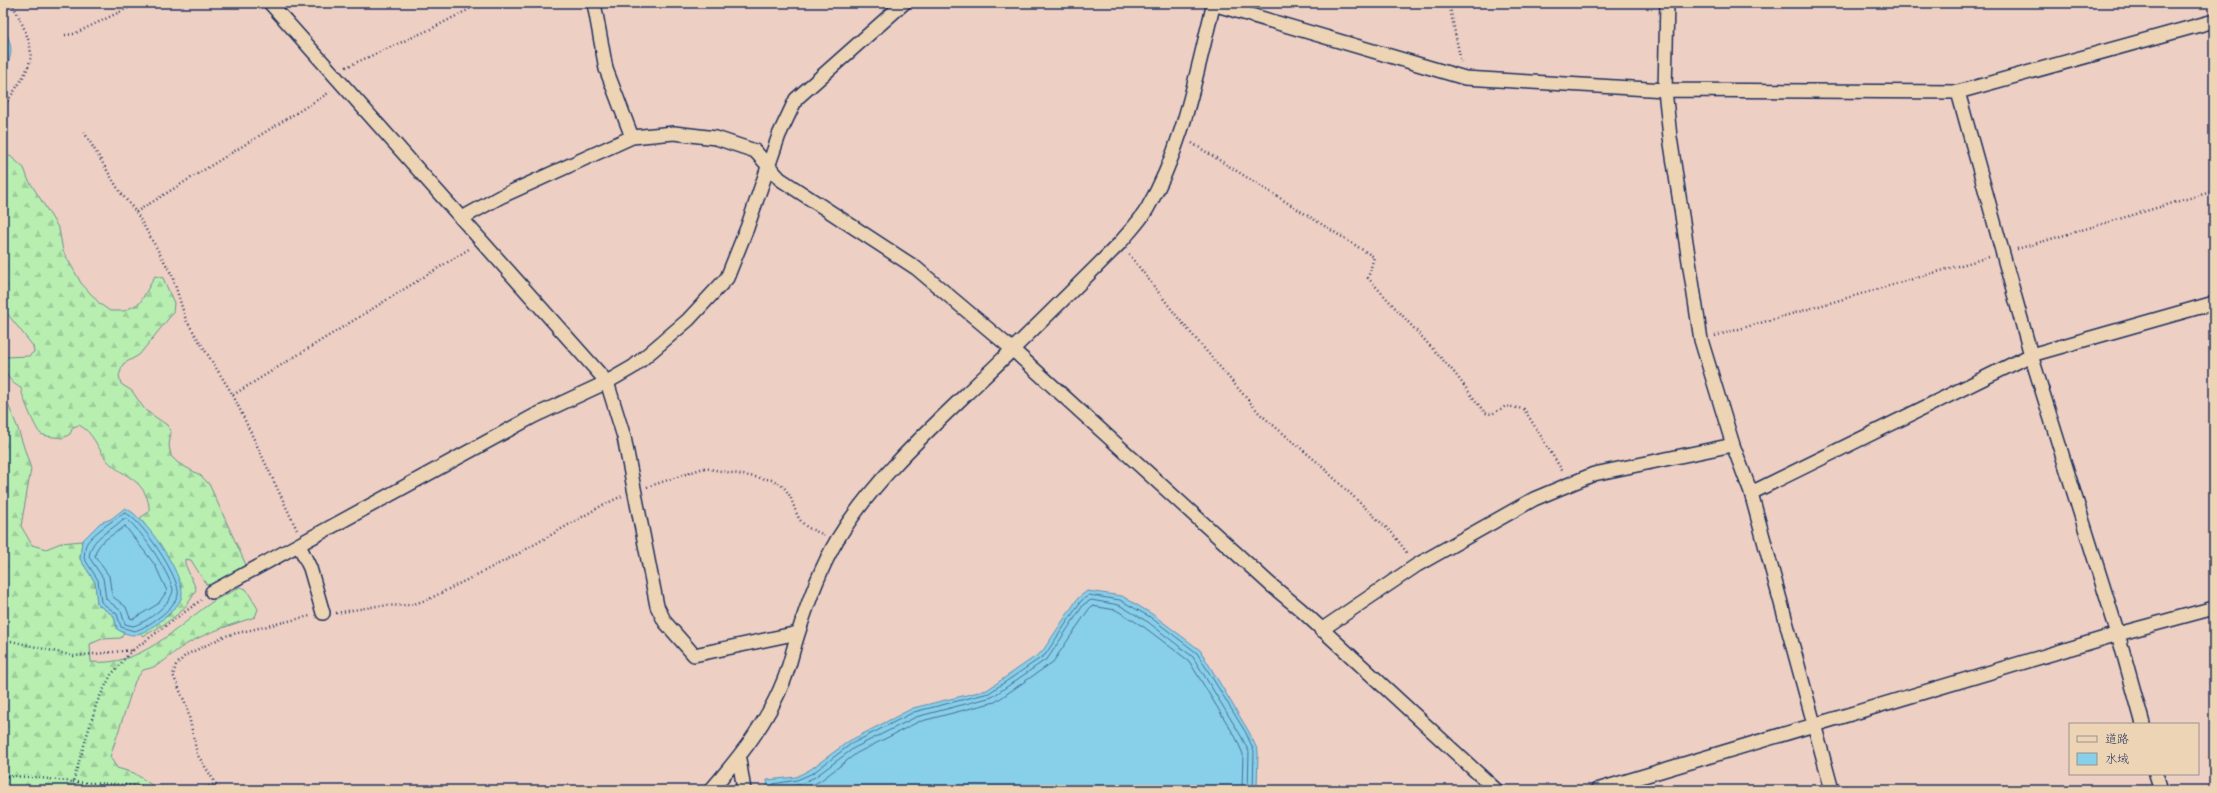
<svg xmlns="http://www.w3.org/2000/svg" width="2217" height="793" viewBox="0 0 2217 793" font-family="Itim,'Klee One',sans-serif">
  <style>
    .forest { fill: url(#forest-firs); stroke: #6a8f88 }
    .water { fill: #88cfe9; stroke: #5c8fb1 }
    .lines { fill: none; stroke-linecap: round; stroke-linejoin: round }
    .shore { stroke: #476f96; stroke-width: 1 }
    .street-casing { stroke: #1b2f5e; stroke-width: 16 }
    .path { stroke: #1b2f5e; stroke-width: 2.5; stroke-dasharray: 1 3; stroke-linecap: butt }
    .street { stroke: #edd4b5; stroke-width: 13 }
  </style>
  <defs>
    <pattern id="forest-firs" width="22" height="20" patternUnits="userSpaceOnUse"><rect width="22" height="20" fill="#b8efb1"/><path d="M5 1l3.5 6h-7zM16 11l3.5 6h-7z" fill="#9ecd9b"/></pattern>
  </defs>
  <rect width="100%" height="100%" fill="#eecfc4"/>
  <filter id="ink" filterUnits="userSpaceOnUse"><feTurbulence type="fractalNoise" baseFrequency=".025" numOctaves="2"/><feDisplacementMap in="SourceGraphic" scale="8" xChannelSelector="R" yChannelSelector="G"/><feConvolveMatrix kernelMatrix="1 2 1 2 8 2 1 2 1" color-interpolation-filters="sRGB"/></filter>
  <g filter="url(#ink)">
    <!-- forest -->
    <path class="forest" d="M10,156L24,168L28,179L59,229L63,251L81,283L100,304L110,311H124L140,303L155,276L163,278L174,303L173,313L139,355L123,364L119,376L121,384L132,391L145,410L167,425L171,432L169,445L171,456L178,463L200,475L209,484L246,565L243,570L211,586L206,584L191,560L185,559V564L196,589C188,611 163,626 143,636L140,633L169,615L182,588L168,557L140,518L149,512C150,503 146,493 140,486C131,475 115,471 106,459C97,447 93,432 79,425L73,427L70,434L63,438C56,437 47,437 41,434C36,431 21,394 21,388C9,382 1,370 6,357L29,356L34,352L33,346L6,312L3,310V157Z
      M3,399L7,402L17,426L31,469L21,526L32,545L46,549L61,543L82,541L80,559L95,582L97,604L114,616L117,629L124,633L121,638L102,639L90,644L91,662C141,667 175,628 212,602C221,596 231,593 240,587L246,589L258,609L255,617C231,625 207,632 185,645C168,655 164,666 143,670L135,681L110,757L117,768L134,773L159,790H3Z"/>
    <!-- water -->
    <path class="water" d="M3,26C12,45 15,53 3,72Z
      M125,508C144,515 184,574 182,595C181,608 147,634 134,635C128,635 122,632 117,629L114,616L97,604L95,582L80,559L82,541L100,523L111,519Z
      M1087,591L1122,596L1152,614L1200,650L1249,732L1258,751L1257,790H768L767,780L796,777L811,769L849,741L913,708L987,690L1042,652L1078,598Z"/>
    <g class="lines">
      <!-- shore -->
      <path class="shore" d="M125,513C139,516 182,580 178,595C174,609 147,628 134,631L121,627L117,614L101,602L98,580L84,558C85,554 84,549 86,545C88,537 117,517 125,513Z
        M123,519H127C144,534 166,568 173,589C173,603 146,623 133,626L125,624L121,611L106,599L103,578L89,557C92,535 110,533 123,519Z
        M125,526L155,565L167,591L158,604L133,619L130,618L126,607L112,596L109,576L95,556C97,540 115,535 125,526Z
        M772,790L773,784L797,780L813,773L851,744L914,712L989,693L1045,655L1081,601L1089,595L1120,600L1150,617L1197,653L1246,733L1254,751L1253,790
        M777,790L779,788L798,785L815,777L854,748L916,717L992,697L1048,658L1084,604L1091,600L1119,605L1148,622L1193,657L1241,736L1249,752L1248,790
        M802,790L820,781L857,753L918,722L995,702L1053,662L1089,609L1092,606L1116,610L1144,627L1189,661L1236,738L1243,754L1242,790"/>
      <defs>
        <path id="street" d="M270,3L607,382L624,437L657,606L665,622L694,655L798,633
          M594,3L606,69L632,137
          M1667,3L1665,90L1670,137L1701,340L1733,445L1751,493L1832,790
          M1213,4L1465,78L1665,90L1958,92L2214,21
          M1958,92L2031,355L2118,634L2143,724
          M462,218L500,197L632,137L674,133L716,138L755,151L780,179L916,268L1012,349L1271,585L1300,609L1496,790
          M1751,493L2031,355L2214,303
          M299,545L310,568L323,613
          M212,592L534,416L607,382L633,367L688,320L727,278L747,228L779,135L796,99L904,3
          M1321,630L1417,565L1534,499L1594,474L1733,445
          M739,759L744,790
          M2156,774L2161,790
          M711,790C741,755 767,723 784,680C790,665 793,649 798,634C808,602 820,569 837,540C874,479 930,429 981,380C1028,335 1074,289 1120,243C1129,232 1140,221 1147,209C1184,146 1196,73 1214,3
          M1597,790L2118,634L2214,608"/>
      </defs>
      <!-- street casing -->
      <use href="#street" class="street-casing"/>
      <!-- path -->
      <path class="path" d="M1449,3L1461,62
        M65,35L74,34L138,3
        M346,67L431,29L481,3
        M3,108C36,58 40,59 12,3
        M84,132L120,192L136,212L172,275L186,320L233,395L297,530
        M1192,143L1374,257L1368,278L1453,371L1485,413L1492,414L1506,406L1524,409L1563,472
        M136,212L330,92
        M2017,249L2214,191
        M1129,254L1179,319L1260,414L1316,461L1392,533L1408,554
        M1715,336L1989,257
        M233,395L469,249
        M647,487L704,468L772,480C798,490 789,514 807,527C812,530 819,532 824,535
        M336,613L377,606L411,605L429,599L516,555L603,505L622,496
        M11,641L74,656L133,650L201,600
        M3,776L34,777L73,782L97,702L111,675L132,650
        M73,782L198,789L216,784L220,790
        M216,784L197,754L187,707L173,675L176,665L186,655L225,636L310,616
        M687,790H694"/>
      <!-- street -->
      <use href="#street" class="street"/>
    </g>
  </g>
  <!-- margin -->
  <rect width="2217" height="793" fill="none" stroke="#edd4b5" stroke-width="16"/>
  <rect x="8" y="8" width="2201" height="777" fill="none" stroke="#1b2f5e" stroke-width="1.5" filter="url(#ink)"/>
  <!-- legend -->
  <rect x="2069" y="723" width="130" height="52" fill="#edd4b5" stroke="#999292"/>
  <rect x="2077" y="736" width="20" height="6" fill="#edd4b5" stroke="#999292"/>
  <text x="2105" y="743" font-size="12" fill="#1b2f5e">道路</text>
  <rect x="2077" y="753" width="20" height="12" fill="#88cfe9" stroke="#999292"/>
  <text x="2105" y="763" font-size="12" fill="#1b2f5e">水域</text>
</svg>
